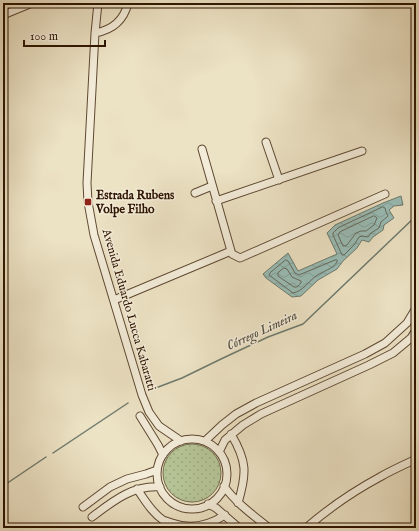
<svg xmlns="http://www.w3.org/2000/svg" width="419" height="531" viewBox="0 0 419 531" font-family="'IM FELL English',serif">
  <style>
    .garden { fill: url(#garden-dots); stroke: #726c4c }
    .water { fill: url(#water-waves); stroke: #6e7a6e }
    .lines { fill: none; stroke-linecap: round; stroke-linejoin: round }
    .shore { stroke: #64695c; stroke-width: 1 }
    .stream { stroke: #6e7a6e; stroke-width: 1.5 }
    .minor-casing { stroke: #5e4832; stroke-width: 9 }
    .minor { stroke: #f3ecd9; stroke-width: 7 }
    .poi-dot { fill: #8f2418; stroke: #f3ecd9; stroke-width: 1.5 }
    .labels { text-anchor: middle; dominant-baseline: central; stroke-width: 3; stroke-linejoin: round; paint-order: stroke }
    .poi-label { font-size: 12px; font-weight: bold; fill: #2e1501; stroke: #f3ecd9; text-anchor: start }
    .street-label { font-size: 12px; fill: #2e1501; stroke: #f3ecd9 }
    .water-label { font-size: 13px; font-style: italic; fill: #535041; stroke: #f3ecd9 }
  </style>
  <defs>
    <pattern id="garden-dots" width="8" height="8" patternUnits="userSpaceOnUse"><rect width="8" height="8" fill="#b5c496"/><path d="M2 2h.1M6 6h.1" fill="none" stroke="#9ca880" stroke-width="1.8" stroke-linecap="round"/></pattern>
    <pattern id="water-waves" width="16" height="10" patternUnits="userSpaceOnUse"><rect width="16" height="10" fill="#99bdb7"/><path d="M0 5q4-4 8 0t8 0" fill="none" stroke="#84a29c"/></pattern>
  </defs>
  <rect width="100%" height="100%" fill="#ece2c4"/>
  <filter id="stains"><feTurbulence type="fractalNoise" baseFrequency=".005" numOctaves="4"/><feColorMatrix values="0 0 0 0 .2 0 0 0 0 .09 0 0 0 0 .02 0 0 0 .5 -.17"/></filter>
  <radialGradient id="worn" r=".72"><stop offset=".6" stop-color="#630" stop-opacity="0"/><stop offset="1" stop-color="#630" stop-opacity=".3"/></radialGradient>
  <!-- garden -->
  <path class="garden" d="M163 473a29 29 0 1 1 58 0a29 29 0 1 1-58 0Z"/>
  <!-- water -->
  <path class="water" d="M401,196L403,205L394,206L389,210L394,218L384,225L383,230L373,237L369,242L362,240L357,248L343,261L337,269L318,280L301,296L292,297L266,278L263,274L288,253L298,271L337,254L327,233L335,225L383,203Z"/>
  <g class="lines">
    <!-- shore -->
    <path class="shore" d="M383,207L385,208L386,212L388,216L381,222L379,228L371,233L368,237L362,236L359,237L354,245L344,255H342L333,235V233L338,228Z
      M374,216L376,217L377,218L374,225L366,231H361L356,233L347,245L345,246H343L338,235L340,232Z
      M286,260L288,261L295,273L299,275L335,260H337V262C333,269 323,271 316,276C308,282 303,291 293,293L269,275L270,273Z
      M284,268L287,269L292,277L301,281V283L297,287H294L278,276V273Z"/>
    <!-- stream -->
    <path class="stream" d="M153,389L182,378L221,359L268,337L303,324L416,216
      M53,453L128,403
      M3,486L46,457"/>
    <defs>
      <path id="minor" d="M98,3L95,33L87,183L88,202L94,235L142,395L149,412L159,426L181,441
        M3,15L32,3
        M95,33C112,30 124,20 128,3
        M266,142L279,180
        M202,149L231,251L232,254L240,258L385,194
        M195,193L212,186
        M216,201L362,151
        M114,300L231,251
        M140,416L158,445L163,455
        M231,434C247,461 247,473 238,503
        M157 474a35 35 0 1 1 70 0a35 35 0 1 1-70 0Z
        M205,441L222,425L236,414L256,403L365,354L385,343L407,323L416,308
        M219,452L225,440L243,425L261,414L369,365L393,353L411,338L416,330
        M224,486C236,503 253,515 269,528
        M137,489C145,500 152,513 163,520C166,521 169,522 172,523C191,530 208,526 225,515
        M208,504L216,508L239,528
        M83,507L110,487L127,479L146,474L157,470
        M92,517C112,502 132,485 160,487
        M285,528H296
        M306,528C329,508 354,491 380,477C392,470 404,465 416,459"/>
    </defs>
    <!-- minor casing -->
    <use href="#minor" class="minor-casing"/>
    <!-- minor -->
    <use href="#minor" class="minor"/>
  </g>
  <!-- markers -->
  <rect class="poi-dot" x="84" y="198" width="8" height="8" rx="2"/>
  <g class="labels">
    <!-- poi labels -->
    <g class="poi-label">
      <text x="96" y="195">Estrada Rubens<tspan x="96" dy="14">Volpe Filho</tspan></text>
    </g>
    <!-- street labels -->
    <g class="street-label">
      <text transform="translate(129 310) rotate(74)">Avenida Eduardo Lucca Kabaratti</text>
    </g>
    <!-- water labels -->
    <g class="water-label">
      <text transform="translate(262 331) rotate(-25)">Córrego Limeira</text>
    </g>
  </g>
  <!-- margin -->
  <rect width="419" height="531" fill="none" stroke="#ece2c4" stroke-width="16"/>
  <rect x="4" y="4" width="411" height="523" fill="none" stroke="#2e1501" stroke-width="2"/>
  <rect x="8" y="8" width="403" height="515" fill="none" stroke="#2e1501"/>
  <!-- scale -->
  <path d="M24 40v6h81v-6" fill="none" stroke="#2e1501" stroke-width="2"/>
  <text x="30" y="40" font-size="12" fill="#2e1501" stroke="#f3ecd9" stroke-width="3" paint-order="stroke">100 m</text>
  <rect width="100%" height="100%" filter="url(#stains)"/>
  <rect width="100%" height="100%" fill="url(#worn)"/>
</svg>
